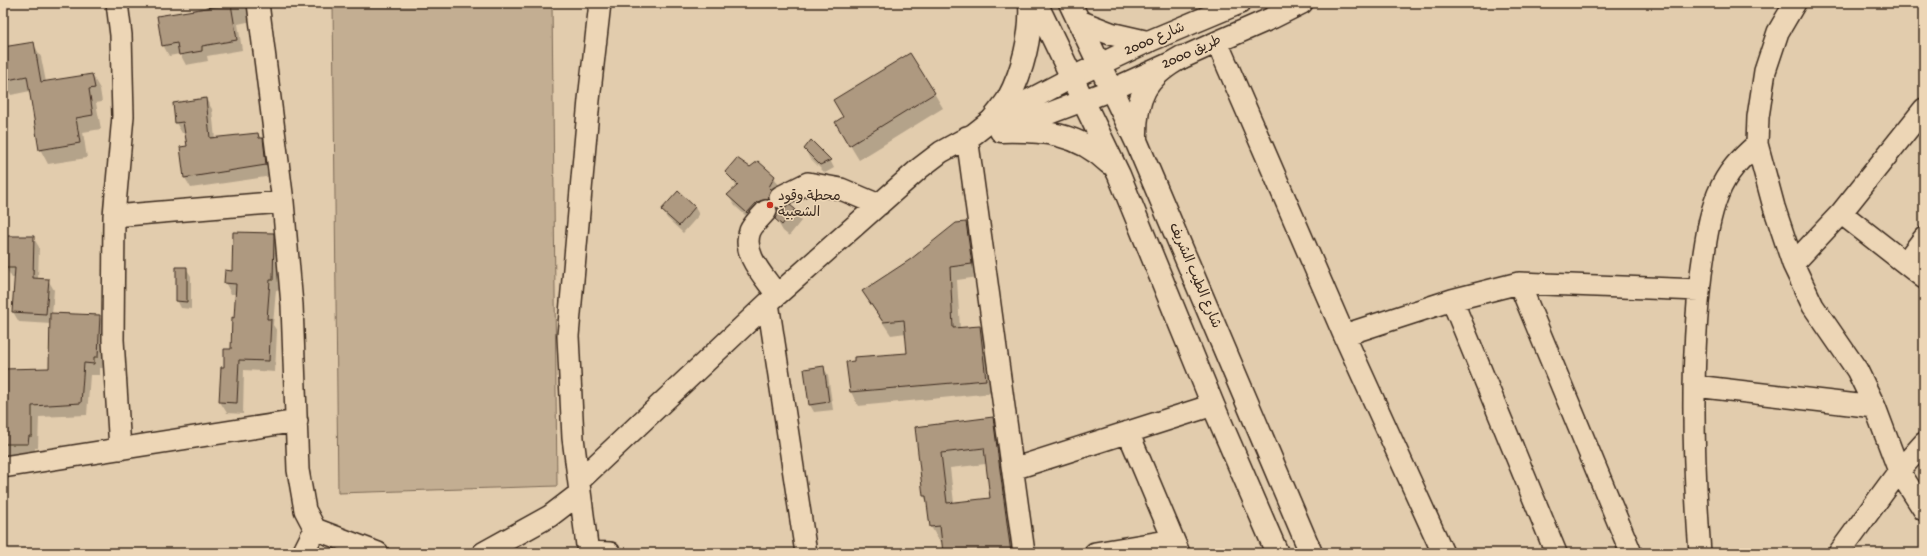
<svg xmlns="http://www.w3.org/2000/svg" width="1927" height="556" viewBox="0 0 1927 556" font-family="'Gochi Hand','Playpen Sans Arabic',sans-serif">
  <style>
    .green { fill: #c3ae92; stroke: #7f6c58 }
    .shadow { fill: #0003; fill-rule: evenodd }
    .building { fill: #ae9980; stroke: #3b2a1e; fill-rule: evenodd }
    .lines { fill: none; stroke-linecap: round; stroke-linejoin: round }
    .minor-casing { stroke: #3b2a1e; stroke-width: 24 }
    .major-casing { stroke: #3b2a1e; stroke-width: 25 }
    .minor { stroke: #edd6b6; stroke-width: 21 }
    .major { stroke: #edd6b6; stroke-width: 22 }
    .poi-dot { fill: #c8321e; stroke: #edd6b6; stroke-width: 1.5 }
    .labels { text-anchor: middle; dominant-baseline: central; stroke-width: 3; stroke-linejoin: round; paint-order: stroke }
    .street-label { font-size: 14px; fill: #3b2a1e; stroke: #edd6b6 }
    .poi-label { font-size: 14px; fill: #3b2a1e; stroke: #edd6b6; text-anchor: start }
  </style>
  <rect width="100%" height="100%" fill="#e2ccad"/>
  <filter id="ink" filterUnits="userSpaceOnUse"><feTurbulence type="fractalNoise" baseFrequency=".025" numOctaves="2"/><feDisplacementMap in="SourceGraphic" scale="8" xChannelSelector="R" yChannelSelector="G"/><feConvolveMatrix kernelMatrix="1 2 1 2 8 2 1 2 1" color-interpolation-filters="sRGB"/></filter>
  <g filter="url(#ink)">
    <!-- green -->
    <path class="green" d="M333,3H552L557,486L338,493Z"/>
    <!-- shadow -->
    <path class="shadow" d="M205,3H252V21L238,24L242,50L207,56L208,61L186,65L180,54L169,56L163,45L158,17L206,8Z
      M33,43L41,57L46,82L92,75L100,89L102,102L96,103L101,129L83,132L87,158L48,164L40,149L30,91L11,95L3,81V48Z
      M934,93L943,108L859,160L845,137L844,118Z
      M206,99L212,109L215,139L258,134L268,149L272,176L191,188L185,178L188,147L185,133H182L176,123Z
      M805,149L830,160L834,168L825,173L809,157Z
      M750,168L774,177L781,189L775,211L755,224L735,206L728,195L737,187L726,172Z
      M695,207L699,215L683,233L667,218L663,211Z
      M794,209L801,221L789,236L783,231L776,219Z
      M966,223L974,236L979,277L957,280L960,329L980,327L987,340L993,393L858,406L851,392L847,363L908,354L906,333L891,335L871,305Z
      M273,234L280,245L279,291L276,290L273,325L277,331L275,372L244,370L243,414L227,413L220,402L222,368H224L232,351L236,294H231L225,282L233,272Z
      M33,237L39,247L38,279L48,280L54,290L52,314L99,316L106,327L105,368H100V375H90L87,415L39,417L38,448H35V455H5L3,452V370L50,369L51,324L19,322L13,312L15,278H12L6,268Z
      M186,268L191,276V309L181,308L177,300Z
      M823,367L828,375L833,410L814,412L810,405Z
      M993,418L1002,433L1016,553H944L942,542H940L931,527L928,503L924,496L916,427ZM986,464L991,499L954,503L950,468Z"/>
    <!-- building -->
    <path class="building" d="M231,4L237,40L202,46V51L179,55L177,43L162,46L157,16Z
      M34,42L41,82L92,74L95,88L89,89L93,115L76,118L80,143L39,150L27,76L3,81V47Z
      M910,53L935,93L849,146L835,122L843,117L833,100Z
      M206,98L210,138L258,133L259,138H263L266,165L184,178L180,147L187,146L183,122L175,123L173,103Z
      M811,140L831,160L820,165L804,149Z
      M737,158L750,167L758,161L775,176L769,187L771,189L769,199L757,202L747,213L727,195L738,185L725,172Z
      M678,191L695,207L679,226L661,210Z
      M790,205L795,209L782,225L775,219L777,208Z
      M966,222L972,264L950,267L953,328L980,326L986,380L850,392L846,362L854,361V357L907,353L904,320L883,322L862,291L911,259L956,223Z
      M233,232L274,233V237L273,280H270L267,319H271L269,361L239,360L237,403L219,402L221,367H224V349H231L232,317L234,318L236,284L224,283L225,270L232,271Z
      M5,236H34L33,278L49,279L46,314L12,312L15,268H5Z
      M176,267H187V302L176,301Z
      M50,313L100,315L98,357H94V364L84,363L81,403L32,406V436H29L28,444H3V369L49,368Z
      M824,366L829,402L809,405L804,369Z
      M993,417L1011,553H943L940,526L930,527L926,496H923L915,427ZM984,448L990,498L947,503L941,453Z"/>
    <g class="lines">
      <defs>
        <path id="minor" d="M117,3L121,35L123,116L114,216L113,340L120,449
          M258,3L283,202L292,305L298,470L305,510L315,529L378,553
          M1795,3L1778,32L1765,71L1758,117L1757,144L1774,207L1793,264L1813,306L1857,370L1875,407L1899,471L1924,510
          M1217,42L1344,335L1443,553
          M1005,130L1111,90L1217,42L1272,18L1302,3
          M967,137L1024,553
          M780,197L808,183L841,189L879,205
          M766,211C761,217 753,224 750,231C741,254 765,277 777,295
          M1841,213L1924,278
          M114,216L283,202
          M1905,263L1924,238
          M1793,264L1841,213L1924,109
          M1519,283L1699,290
          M1452,300L1519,283L1631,553
          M768,303L806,553
          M1344,335L1452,300L1556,553
          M1695,386L1875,407
          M1128,432L1179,553
          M3,467L297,421
          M1013,469L1213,405
          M579,481L768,303L920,168L941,152L974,134L993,119L1071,78L1147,42L1240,3
          M588,552L610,553
          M303,553L315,529
          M483,553L550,516L580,493
          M588,553L573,438L568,336L589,100L600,3
          M1095,553L1173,540
          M1700,553C1693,461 1690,366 1701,274C1705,247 1708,219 1718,194C1727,172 1740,159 1757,144
          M1839,553L1899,471L1924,443"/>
        <path id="major" d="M1036,3L1119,175L1213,405L1277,553
          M1070,3L1137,143L1311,553
          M1078,21L1112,34L1147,42
          M993,119C998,112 1004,106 1008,99C1023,71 1032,34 1030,3
          M1001,131C1043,130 1078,133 1109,163
          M1136,139C1135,98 1145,77 1182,57"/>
      </defs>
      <!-- minor casing -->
      <use href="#minor" class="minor-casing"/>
      <!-- major casing -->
      <use href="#major" class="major-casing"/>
      <!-- minor -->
      <use href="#minor" class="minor"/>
      <!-- major -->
      <use href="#major" class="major"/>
    </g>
  </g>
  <!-- markers -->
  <circle class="poi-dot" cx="770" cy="205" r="4"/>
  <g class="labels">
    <!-- street labels -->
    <g class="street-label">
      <text transform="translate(1155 40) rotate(-23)">شارع 2000</text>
      <text transform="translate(1192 53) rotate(-24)">طريق 2000</text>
      <text transform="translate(1194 276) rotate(67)">شارع الطيب الشريف</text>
    </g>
    <!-- poi labels -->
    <g class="poi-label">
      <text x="778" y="197">محطة وقود<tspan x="778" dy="16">الشعبية</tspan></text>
    </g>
  </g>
  <!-- margin -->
  <rect width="1927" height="556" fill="none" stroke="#edd6b6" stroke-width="16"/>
  <rect x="8" y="8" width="1911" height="540" fill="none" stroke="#3b2a1e" stroke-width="1.5" filter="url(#ink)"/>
</svg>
